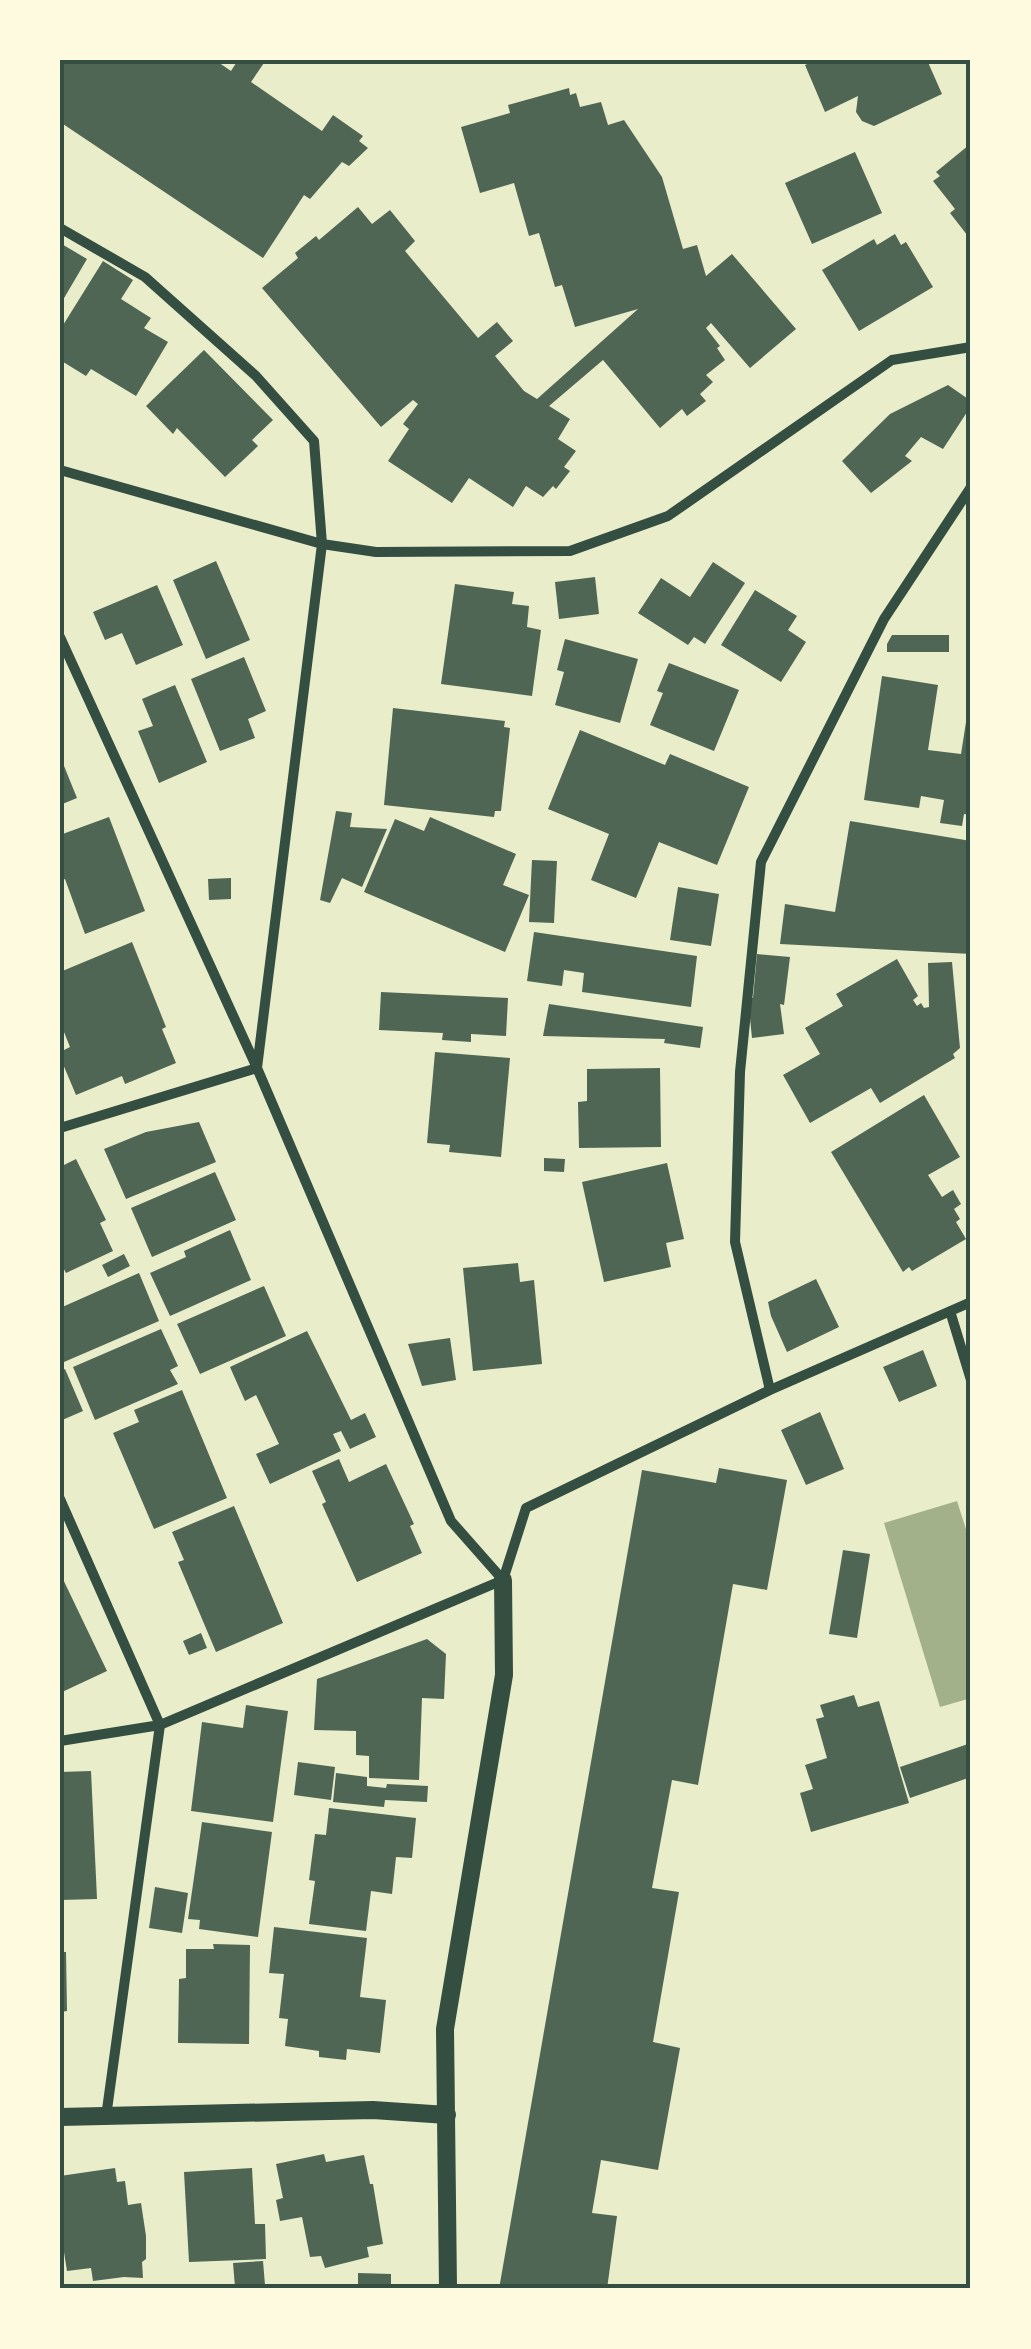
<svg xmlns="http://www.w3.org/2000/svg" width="1031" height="2349" viewBox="0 0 1031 2349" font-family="'Exo 2',sans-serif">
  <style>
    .water { fill: #a3b18a }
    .building { fill: #4f6655 }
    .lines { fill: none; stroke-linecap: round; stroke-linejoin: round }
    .minor { stroke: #344e41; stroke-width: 10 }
    .tertiary { stroke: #344e41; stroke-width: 18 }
    .neatline { fill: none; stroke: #344e41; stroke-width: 4 }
  </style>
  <rect width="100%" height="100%" fill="#e9edc9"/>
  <!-- water -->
  <path class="water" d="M957,1501L971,1545V1698L940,1707L884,1523Z"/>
  <!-- building -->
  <path class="building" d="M60,60H215L231,71L238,60H266L251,82L322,131L333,115L363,136L359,141L368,148L349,166L342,162L310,199L304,195L263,258L60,122Z
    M816,60H927L942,94L874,126L862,121L856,112L858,96L825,112L805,65Z
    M569,88L570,95L576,93L580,107L601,102L608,125L624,120L662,177L683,249L697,245L706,276L732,254L796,329L750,368L711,323L706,328L720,346L717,348L725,360L706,375L713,382L700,394L706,401L687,416L682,409L660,428L603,360L549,406L570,419L558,439L576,451L564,467L570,471L556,489L553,486L543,497L526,486L513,507L469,478L452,503L388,461L409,429L403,424L418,404L413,400L381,427L262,288L298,258L295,253L316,236L319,240L358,207L372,224L390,210L415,241L405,251L478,338L497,322L513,341L495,356L524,391L537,399L638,309L575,327L562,285L555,287L539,233L529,236L514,183L480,193L461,127L510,113L508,105Z
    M969,145L971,148V240L950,213L955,209L933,181L940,176L936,172Z
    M855,152L882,213L812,244L785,183Z
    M895,234L901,245L906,242L933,287L859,331L822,270L874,239L877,245Z
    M60,243L87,259L60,305Z
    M103,261L133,280L121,299L151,318L144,328L168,342L136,396L91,369L86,376L60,360V330Z
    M204,350L273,420L252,440L258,446L225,477L177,428L173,434L146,406Z
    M948,385L971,401V406L943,449L921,437L905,456L912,461L871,493L842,461L890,414Z
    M216,561L250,640L206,659L173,580Z
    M713,562L745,583L705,644L694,637L688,645L638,613L661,578L690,597Z
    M595,577L599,614L559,619L555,582Z
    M455,584L514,592L512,604L529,606L527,627L541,630L532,696L441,684Z
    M157,585L183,645L136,665L122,633L105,640L93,612Z
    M755,590L797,616L788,630L806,642L781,682L721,645Z
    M892,635H949V652H887V644Z
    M565,639L638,659L620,723L555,705L564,672L557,670Z
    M244,657L266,711L248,719L255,738L220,751L191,679Z
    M669,663L739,690L714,751L650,725L663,693L657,691Z
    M882,676L938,685L928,750L961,754L969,703H971V815L964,814L962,826L940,823L944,800L921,796L919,808L864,800Z
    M175,685L207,762L159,783L138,731L153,726L142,699Z
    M393,708L505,721L504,727L510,728L501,811H495L494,817L384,805Z
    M580,730L665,765L670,754L749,787L717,865L659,842L636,898L591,880L609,834L548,809Z
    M60,756L77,798L60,805Z
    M336,811L352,813L350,827L387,829L362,887L342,878L330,903L320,900Z
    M109,817L145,911L85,934L65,879L60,881V835Z
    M430,817L516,854L503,885L529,895L505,952L364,892L395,819L424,831Z
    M850,821L971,841V954L780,944L785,904L835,912Z
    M532,860L557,861L554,923L529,922Z
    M231,878V899L209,900L208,879Z
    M678,887L719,894L711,946L670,940Z
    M534,932L697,956L691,1007L582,992L584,973L564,970L562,986L527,981Z
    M132,942L166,1027L162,1029L176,1063L125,1084L122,1076L76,1095L60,1057V1052L70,1047L60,1022V972Z
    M757,954L790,957L784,1005L780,1004L784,1034L752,1038L748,998H753Z
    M897,959L918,996L913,1000L917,1006L921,1003L924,1008L929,1007L928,963L952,962L960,1048L953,1054L955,1058L880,1103L871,1088L810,1123L783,1075L820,1054L805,1028L843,1006L836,994Z
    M381,992L508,998L506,1036L471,1034V1042L442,1040L443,1033L379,1030Z
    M549,1004L703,1027L700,1048L664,1043L665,1039L543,1036Z
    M435,1052L510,1058L501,1157L449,1152L450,1145L427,1143Z
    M660,1068L661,1147L579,1148L578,1102L587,1101V1069Z
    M924,1095L960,1157L928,1175L942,1197L953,1190L961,1204L954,1209L960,1219L956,1222L966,1239L912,1271L909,1267L903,1272L831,1152Z
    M199,1122L216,1162L126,1199L104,1149L146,1132Z
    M544,1158L565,1159L564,1172L544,1171Z
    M76,1159L106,1220L100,1223L113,1251L66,1273L60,1262V1167Z
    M667,1163L684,1239L666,1243L671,1267L604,1282L582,1182Z
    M215,1172L236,1220L152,1257L131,1208Z
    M230,1230L251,1280L170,1316L150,1273L186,1257L184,1251Z
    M124,1254L130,1266L108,1277L102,1265Z
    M518,1263L520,1282L534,1280L542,1364L473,1371L463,1268Z
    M139,1273L159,1321L64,1362L60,1354V1308Z
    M816,1279L839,1327L787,1352L771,1316L768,1302Z
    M264,1286L286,1336L200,1374L177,1324Z
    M161,1329L178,1366L170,1370L178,1384L95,1420L73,1367Z
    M307,1331L351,1420L365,1413L376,1437L350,1449L341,1431L333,1434L341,1451L270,1484L256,1454L279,1444L256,1395L245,1401L230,1367Z
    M450,1338L456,1380L422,1386L408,1344Z
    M923,1350L937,1386L899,1402L883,1367Z
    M65,1369L83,1411L60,1421V1371Z
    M182,1390L227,1498L154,1529L113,1433L139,1422L134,1410Z
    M820,1412L844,1469L806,1485L781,1430Z
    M339,1459L349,1482L386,1464L414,1524L410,1526L422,1553L357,1582L322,1504L326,1502L312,1471Z
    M719,1468L787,1480L767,1590L733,1584L698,1785L672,1780L652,1888L679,1892L653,2042L680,2048L658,2170L601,2160L592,2213L617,2216L607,2289H499L642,1470L716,1483Z
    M234,1506L283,1623L216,1652L178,1562L184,1560L172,1532Z
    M843,1550L870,1554L857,1638L829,1634Z
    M60,1573L107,1671L60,1693Z
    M201,1633L207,1648L189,1655L183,1641Z
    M427,1639L446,1654L444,1699L422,1698L419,1780L369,1778V1756L356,1755V1731L314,1730L317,1679Z
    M854,1695L858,1707L879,1701L909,1803L811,1832L800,1793L813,1789L805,1765L827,1758L816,1719L824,1717L820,1705Z
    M246,1705L288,1711L273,1822L191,1811L202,1722L243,1728Z
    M971,1743V1777L910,1798L900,1767Z
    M298,1762L335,1767L331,1800L294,1795Z
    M91,1771L97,1899L60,1900V1772Z
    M336,1773L367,1777V1786L386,1788L387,1784L428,1786L427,1802L385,1800L384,1807L333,1802Z
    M329,1808L416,1818L412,1858L396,1857L392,1894L371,1891L366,1931L309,1924L315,1881L309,1880L315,1834L326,1835Z
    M202,1822L272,1832L258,1937L199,1929L200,1920L188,1919Z
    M155,1887L188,1893L182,1933L149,1928Z
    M274,1927L367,1938L360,1997L386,2000L380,2053L347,2049L346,2060L319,2057V2051L285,2046L288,2019L279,2018L284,1974L269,1973Z
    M213,1944L250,1945L249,2044L178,2043L179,1979L186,1978V1949H214Z
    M60,1952H66L67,2011L60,2012Z
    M324,2154L326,2162L364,2155L370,2184H373L383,2244L367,2247L369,2257L325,2268L321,2256L310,2257L302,2217L280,2221L276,2200L283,2198L276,2164Z
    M115,2168L117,2182L125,2181L128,2205L141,2203L146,2236V2259L142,2262L143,2278L124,2277L93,2281L91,2268L67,2271L60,2227V2176Z
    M252,2168L255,2224H265L266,2259L189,2262L184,2172Z
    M263,2261L265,2285L235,2287L233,2263Z
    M358,2273L391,2274V2289H358Z"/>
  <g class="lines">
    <!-- minor -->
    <path class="minor" d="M60,228L145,277L256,376L314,441L322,544L257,1068L60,1128
      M60,470L322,544L376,552L570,551L668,516L892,360L971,347
      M60,637L257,1068L451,1521L503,1580
      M950,1311L971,1380
      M770,1390L735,1242L740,1072L761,862L884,619L971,487
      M60,1499L160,1725L106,2117
      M60,1741L160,1725L503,1580L526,1508L770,1390L971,1302"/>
    <!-- tertiary -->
    <path class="tertiary" d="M60,2117L373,2110L447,2115
      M448,2289L445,2029L504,1675L503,1580"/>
  </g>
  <!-- border -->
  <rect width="1031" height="2349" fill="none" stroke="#fefae0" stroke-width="125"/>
  <rect x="62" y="62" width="906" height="2224" class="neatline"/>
</svg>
